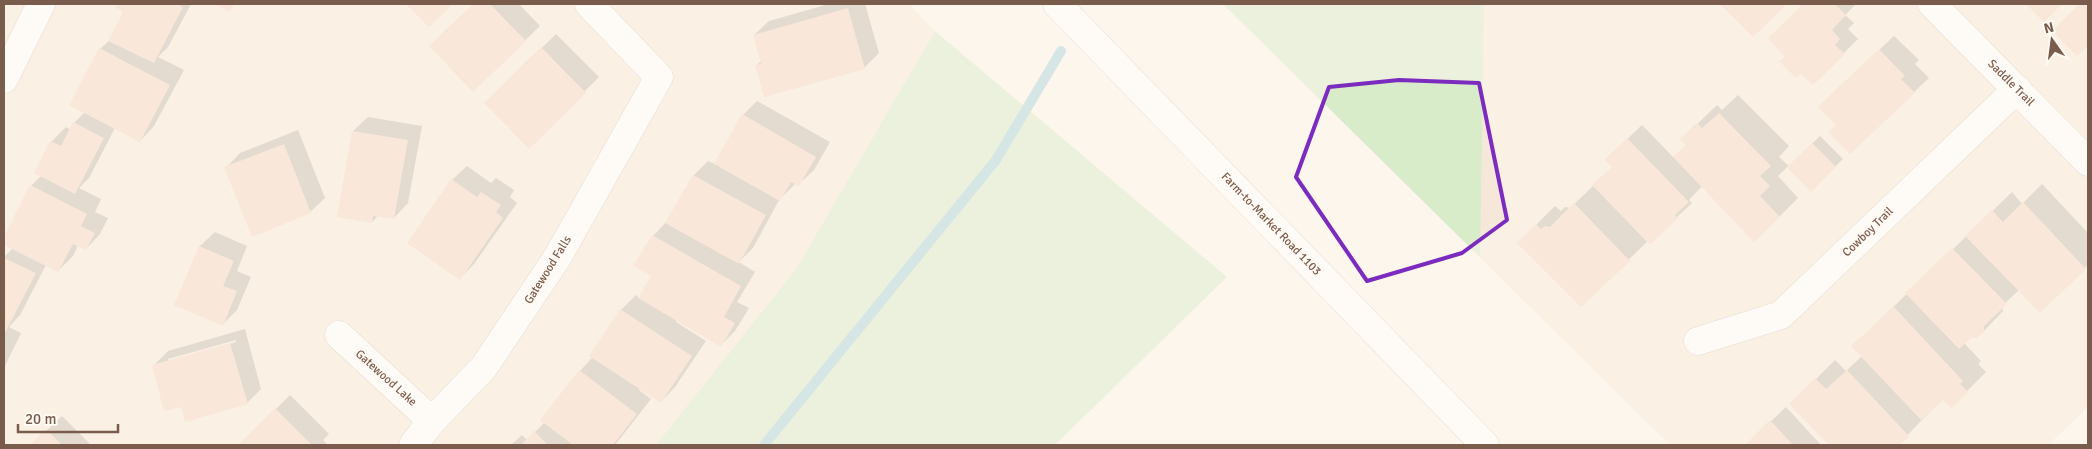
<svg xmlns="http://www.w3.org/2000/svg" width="2092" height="449" viewBox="0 0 2092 449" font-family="Signika,sans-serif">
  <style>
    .residential { fill: #f5e8da }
    .green { fill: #d8ecc9 }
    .shadow { fill: #0003; fill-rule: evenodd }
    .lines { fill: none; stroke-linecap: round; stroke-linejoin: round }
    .stream { stroke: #a5d3da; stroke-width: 10 }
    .building { fill: #f3d5c3 }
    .street-casing { stroke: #d1beb0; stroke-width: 29 }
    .secondary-casing { stroke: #d6c0b0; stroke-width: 29 }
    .street { stroke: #fff; stroke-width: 28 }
    .secondary { stroke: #fff; stroke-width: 28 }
    .marked { fill: none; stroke: #7b2cbf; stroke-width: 4; stroke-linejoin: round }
    .labels { text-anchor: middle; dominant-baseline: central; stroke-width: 4.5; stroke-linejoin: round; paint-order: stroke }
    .street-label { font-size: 12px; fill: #7a5c4d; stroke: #fffaf3 }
  </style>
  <rect width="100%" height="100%" fill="#fdf6ec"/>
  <!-- residential -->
  <path class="residential" d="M4,4H909L935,31L796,269L656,445H4Z
    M1223,4H2088V407L2048,445H1670Z"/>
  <!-- green -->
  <path class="green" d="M1223,4H1484L1480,257Z
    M935,31L1227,277L1055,445H656L796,269Z"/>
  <!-- shadow -->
  <path class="shadow" d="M119,4H191L168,47L158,57L184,70L154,126L140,141L115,128L89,178L79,188L101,199L95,212L108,218L100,234L86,249L78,245L73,256L58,271L46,265L20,315L9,327L21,333L4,368V257L13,248L4,243V240L31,186L42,175L51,142L66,127L71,130L74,123L85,112L100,49L110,40L124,11L117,8Z
    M474,4H519L540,26L474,90L431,46Z
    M829,4H865L879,53L864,68L756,66L761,61L754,35L769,21Z
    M1722,4H1785L1753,35Z
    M1805,4H1856L1845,15L1854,23L1848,29L1858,39L1813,83L1769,38Z
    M556,34L599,77L529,147L486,103Z
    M1894,36L1919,60L1915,64L1929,78L1914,92L1837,124L1834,92Z
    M1738,95L1789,146L1779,157L1789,166L1820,136L1843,159L1811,190L1788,166L1778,176L1798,198L1779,217L1702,186L1689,200L1692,203L1677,217L1650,243L1648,241L1581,305L1518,243L1555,206L1561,211L1565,207L1570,208L1613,167L1620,146L1642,125L1674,158L1687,144L1682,139L1717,105L1722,110Z
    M757,101L830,142L814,170L799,184L796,183L779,200L753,248L739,262L755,272L737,302L749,308L735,331L721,345L677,320L676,322L706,341L675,387L661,402L640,388L639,390L651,399L615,445H511L522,435L527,440L545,422L580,371L593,357L621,310L636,295L639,298L653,275V236L667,221L694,175L708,161L715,164L743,115Z
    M368,117L422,126L408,203L394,218L378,216L372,222L353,131Z
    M298,130L325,198L310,212L226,168L240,153Z
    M467,166L491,183L496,178L514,190L510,197L517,203L474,264L460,278L452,180Z
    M2042,184L2088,233V265L2040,311L2019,290L2002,306L2003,311L1984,331L1970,336L1964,343L1981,361L1978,364L1986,372L1951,407L1943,398L1898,445H1831L1791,404L1835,360L1846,371L1862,356L1853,346L2012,192L2022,204Z
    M215,232L247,246L237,271L251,277L237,310L223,324L175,304L200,246Z
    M245,329L261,389L247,403L182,405L153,366L168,351ZM236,340V342L168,362V359Z
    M290,395L329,434L323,440L328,445H240Z
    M1786,407L1821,445H1749L1747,444Z
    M62,416L91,445H31Z"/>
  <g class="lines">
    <!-- stream -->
    <path class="stream" d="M764,445L996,160L1061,51"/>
  </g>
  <!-- building -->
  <path class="building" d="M118,4H177L183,7L154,63L108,41L123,12L116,8Z
    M214,4H234L230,12Z
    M406,4H453L429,27Z
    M473,4H490L526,41L473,92L429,46Z
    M1720,4H1787L1753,37Z
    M1803,4H1835L1846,15L1832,30L1840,39L1835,45L1845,54L1813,85L1801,74L1796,78L1779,61L1785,57L1768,38Z
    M2026,4H2062L2044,22Z
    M2079,4H2088V46L2077,56L2052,31Z
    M848,8L865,69L764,97L755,65L761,64L753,35Z
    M541,47L586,93L529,149L484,103Z
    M99,48L170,85L140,142L69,105Z
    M1879,49L1905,76L1901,79L1915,93L1850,154L1828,132L1836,125L1818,107Z
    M1719,113L1771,166L1760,176L1770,186L1760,196L1780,217L1754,242L1673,157L1686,145L1680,139L1697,123L1702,128Z
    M742,114L816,157L799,186L791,182L780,201L714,164Z
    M73,122L104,138L75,194L34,173L50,141L61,146Z
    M352,131L408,140L394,219L373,216L372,223L337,217Z
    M1627,138L1689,202L1675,215L1678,218L1650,245L1592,185L1612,167L1604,160Z
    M1812,143L1836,167L1811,192L1787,167Z
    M284,144L311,213L252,237L224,167Z
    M693,175L766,215L739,264L665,223Z
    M451,179L477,197L481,192L501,205L496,212L503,218L460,280L407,243Z
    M30,185L87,214L81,226L95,233L86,250L73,244L58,272L4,245V237Z
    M2023,202L2086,269L2040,313L1965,236L1992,210L2003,222Z
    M1574,203L1630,261L1581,307L1517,243L1536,224L1541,229L1545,226L1550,227Z
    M652,235L741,286L724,317L735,323L721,347L638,298L651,276L633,266Z
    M199,246L234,261L223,286L237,291L223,326L174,305Z
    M1952,248L2007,304L1984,326V332L1977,338H1971L1959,349L1905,293Z
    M4,258L36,273L6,331L4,330Z
    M1894,307L1963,381L1960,384L1968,392L1951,409L1943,400L1921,420L1851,346Z
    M620,309L692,356L661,403L589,356Z
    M230,343L248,404L185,422L181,407L164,411L152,365Z
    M579,370L637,414L613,445H573L540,420Z
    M1847,370L1909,436L1900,445H1829L1789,404L1815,378L1826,389Z
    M275,408L312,445H238Z
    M1770,420L1793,445H1747L1746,444Z
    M46,429L62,445H30Z
    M534,431L548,445H521Z"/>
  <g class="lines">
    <defs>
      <path id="street" d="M1932,4L2088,162
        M4,79L41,4
        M339,335L432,421
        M1698,341L1781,315L2017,89
        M413,445L432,421L484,367L557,258L659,77L589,4"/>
      <path id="secondary" d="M1057,4L1485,445"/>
    </defs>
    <!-- street casing -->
    <use href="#street" class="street-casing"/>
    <!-- secondary casing -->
    <use href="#secondary" class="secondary-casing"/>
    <!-- street -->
    <use href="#street" class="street"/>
    <!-- secondary -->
    <use href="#secondary" class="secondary"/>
  </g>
  <!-- marked area -->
  <path d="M0 0H2092V449H0ZM1399,80L1479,83L1507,220L1462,253L1367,281L1296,177L1329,87Z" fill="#fdf6ec" fill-opacity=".55" fill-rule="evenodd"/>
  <path class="marked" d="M1399,80L1479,83L1507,220L1462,253L1367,281L1296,177L1329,87Z"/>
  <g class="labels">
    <!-- street labels -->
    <g class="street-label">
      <text transform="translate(2011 83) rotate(45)">Saddle Trail</text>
      <text transform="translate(1271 224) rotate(46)">Farm-to-Market Road 1103</text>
      <text transform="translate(1868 232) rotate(-44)">Cowboy Trail</text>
      <text transform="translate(548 270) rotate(-58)">Gatewood Falls</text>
      <text transform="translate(386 378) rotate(42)">Gatewood Lake</text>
    </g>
  </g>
  <!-- border -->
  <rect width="2092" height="449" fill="none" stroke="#7a5c4d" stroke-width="10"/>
  <!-- north arrow -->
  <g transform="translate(2052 40) rotate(346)" stroke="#fffaf3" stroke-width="4" paint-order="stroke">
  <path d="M0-4L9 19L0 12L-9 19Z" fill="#7a5c4d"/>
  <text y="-8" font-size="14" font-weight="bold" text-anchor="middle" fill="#7a5c4d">N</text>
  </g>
  <!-- scale -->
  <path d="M18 424v8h100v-8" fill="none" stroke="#7a5c4d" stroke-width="2.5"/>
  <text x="25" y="424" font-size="15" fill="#7a5c4d" stroke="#fffaf3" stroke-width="4" paint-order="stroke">20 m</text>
</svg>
